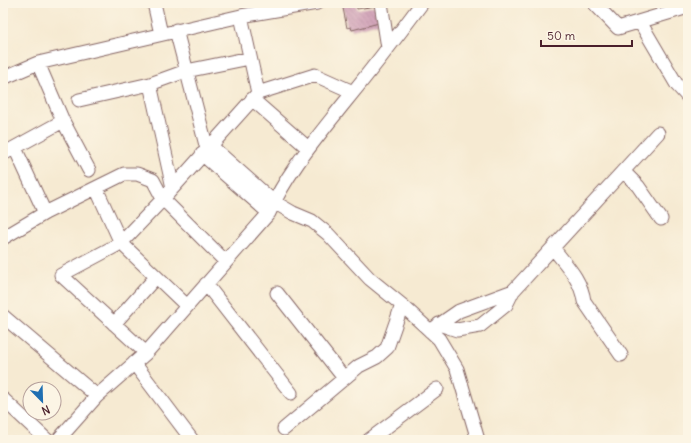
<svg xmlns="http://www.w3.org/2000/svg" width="691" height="443" viewBox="0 0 691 443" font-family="Delius,sans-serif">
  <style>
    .building { fill: url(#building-back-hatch) }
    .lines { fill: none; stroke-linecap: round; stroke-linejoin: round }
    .minor-casing { stroke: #866665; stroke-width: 15 }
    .minor { stroke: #fff; stroke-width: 13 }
  </style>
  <defs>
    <pattern id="building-back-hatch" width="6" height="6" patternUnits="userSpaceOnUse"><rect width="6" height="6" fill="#cd9ab4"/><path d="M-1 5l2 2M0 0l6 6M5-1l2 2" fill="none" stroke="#a87d93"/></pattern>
  </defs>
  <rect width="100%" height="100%" fill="#fcf5e5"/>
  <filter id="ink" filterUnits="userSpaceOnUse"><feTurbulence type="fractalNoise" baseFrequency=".025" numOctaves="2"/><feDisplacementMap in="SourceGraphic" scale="8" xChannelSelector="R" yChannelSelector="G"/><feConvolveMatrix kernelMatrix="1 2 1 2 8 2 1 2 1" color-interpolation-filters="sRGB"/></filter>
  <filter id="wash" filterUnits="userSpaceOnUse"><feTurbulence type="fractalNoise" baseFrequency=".012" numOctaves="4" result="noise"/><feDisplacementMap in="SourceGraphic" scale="16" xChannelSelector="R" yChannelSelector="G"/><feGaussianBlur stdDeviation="0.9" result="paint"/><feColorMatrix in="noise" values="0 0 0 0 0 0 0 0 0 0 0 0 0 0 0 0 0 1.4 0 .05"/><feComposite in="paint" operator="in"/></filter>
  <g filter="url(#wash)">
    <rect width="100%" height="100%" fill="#f6ead2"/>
    <g id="blocks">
      <!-- building -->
      <path class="building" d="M342,3H356L357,9L376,6L379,23L352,30L351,27L347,28Z"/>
    </g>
  </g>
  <g filter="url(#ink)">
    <use href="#blocks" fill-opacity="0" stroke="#866665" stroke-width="1"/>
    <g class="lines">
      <defs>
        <path id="minor" d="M154,3L161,34
          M381,3L388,48
          M594,3L618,28L688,7
          M241,16L317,3
          M640,22L677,85L688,97
          M176,30L207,149
          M38,63L63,121L89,170
          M3,78L38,63L241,16L258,93
          M150,84L173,188
          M252,99L308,148
          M79,100L150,84L186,71L250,58
          M210,145L274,202L293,213L312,221L328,234L370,279L402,305L439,339L457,369L478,440
          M15,148L45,213
          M3,154L63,121
          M202,154L269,213
          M623,171L638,186L661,219
          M96,188L121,243L187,306
          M3,238L45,213L124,174H137L153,180L163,199L226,262
          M553,248C566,265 581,279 584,301L621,355
          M206,284L291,393
          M277,293L344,378
          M3,316L97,396
          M114,324L156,277
          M439,324L457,330L480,326L506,305L513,291
          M430,331L459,311L513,291L658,133
          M146,353L61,275L121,243L163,199L258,93L315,75L353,92
          M134,363L192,440
          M3,399L47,440
          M284,429L359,366L377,357L387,348L402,305
          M58,440L97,396L146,353L269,213C286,174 315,140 341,107C369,73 396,38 422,3
          M369,440L437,389"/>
      </defs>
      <!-- minor casing -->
      <use href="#minor" class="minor-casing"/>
      <!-- minor -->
      <use href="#minor" class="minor"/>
    </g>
  </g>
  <!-- margin -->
  <rect width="691" height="443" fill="none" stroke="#fcf5e5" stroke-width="16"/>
  <!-- north arrow -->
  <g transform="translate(42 401) rotate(157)"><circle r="19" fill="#fcf5e5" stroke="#b59f9b"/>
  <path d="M0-3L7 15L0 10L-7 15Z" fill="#1f6fb2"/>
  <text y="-6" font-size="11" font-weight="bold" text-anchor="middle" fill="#4a1f2b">N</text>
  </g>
  <!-- scale -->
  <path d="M541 40v6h91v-6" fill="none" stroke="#4a1f2b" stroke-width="2"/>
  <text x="547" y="40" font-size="12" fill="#4a1f2b" stroke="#fcf5e5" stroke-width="3" paint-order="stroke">50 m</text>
</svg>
